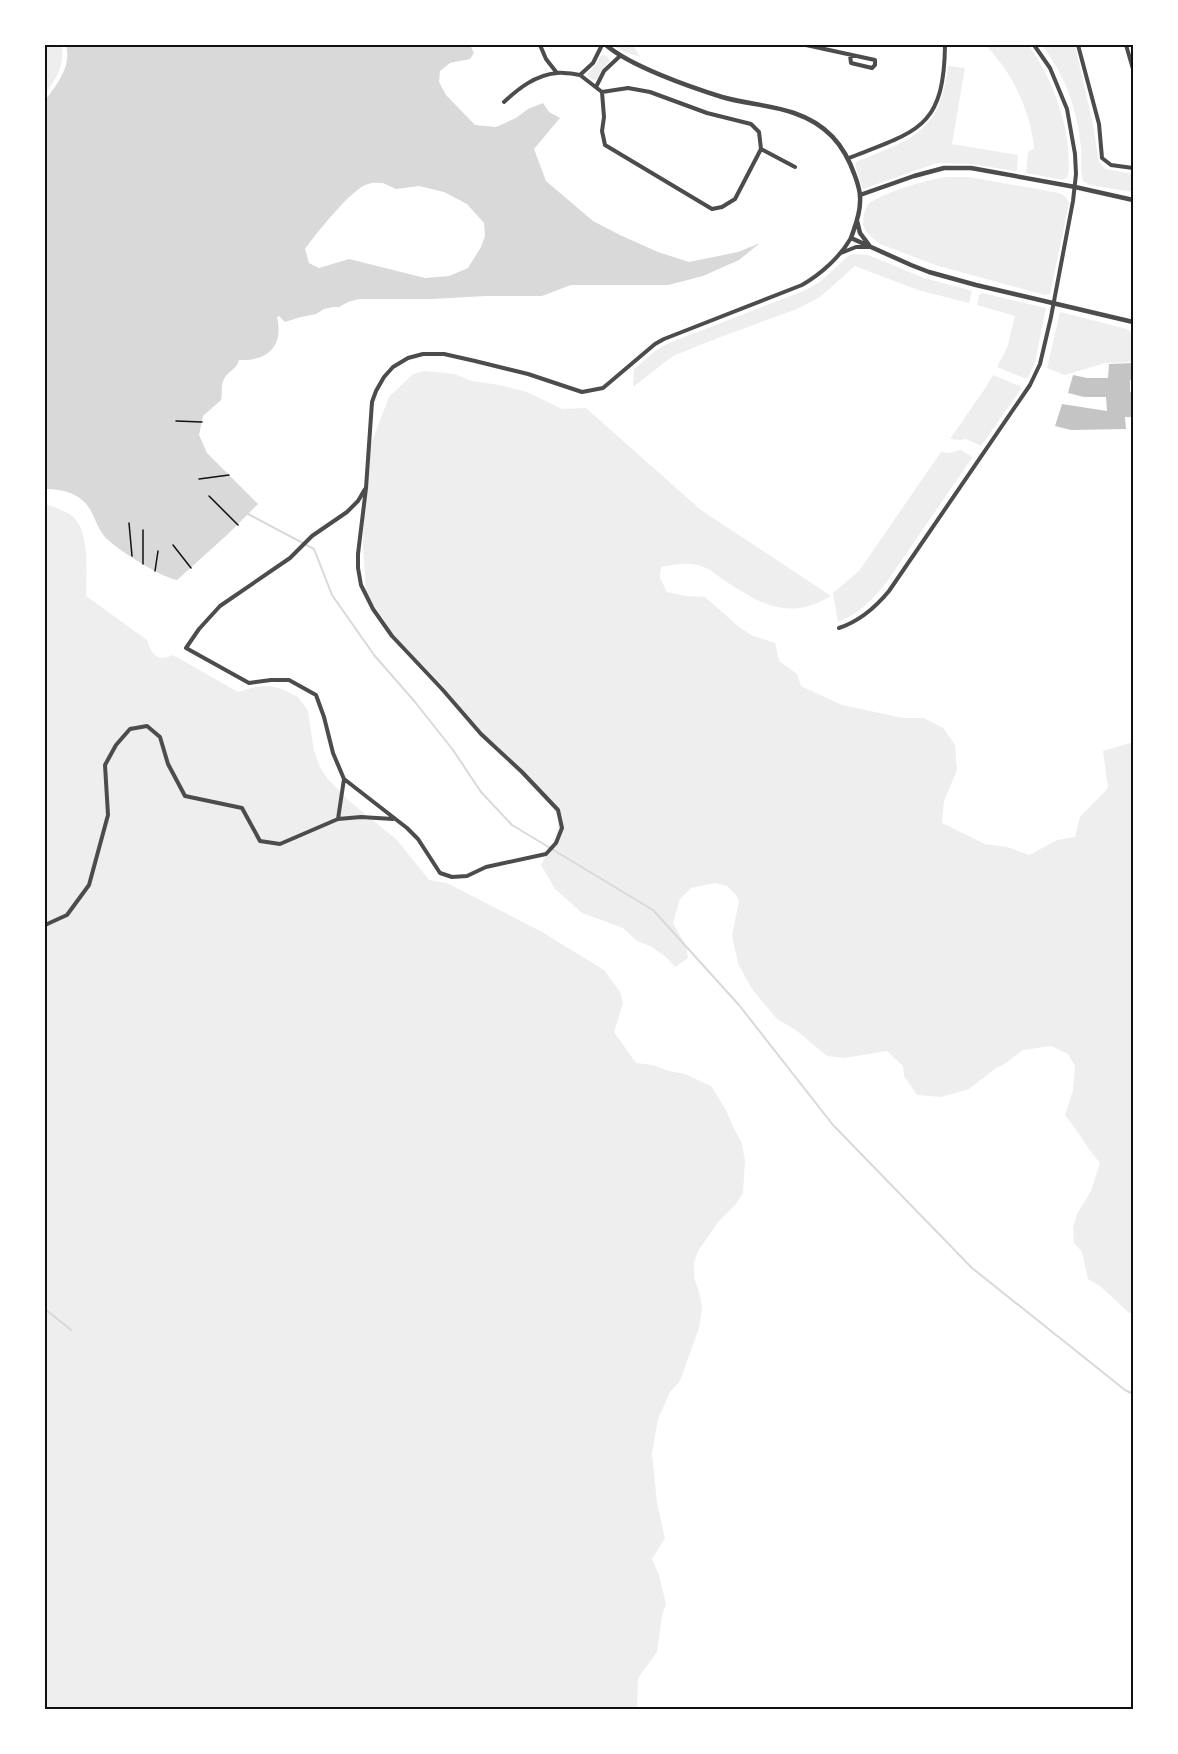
<svg xmlns="http://www.w3.org/2000/svg" width="1178" height="1754" viewBox="0 0 1178 1754" font-family="'Roboto Serif',serif">
  <style>
    .green { fill: #eee }
    .water { fill: #d9d9d9; fill-rule: evenodd }
    .lines { fill: none; stroke-linecap: round; stroke-linejoin: round }
    .stream { stroke: #d9d9d9; stroke-width: 2 }
    .building { fill: #c4c4c4 }
    .path { stroke: #111; stroke-width: 1.5 }
    .minor { stroke: #4c4c4c; stroke-width: 4 }
    .tertiary { stroke: #4c4c4c; stroke-width: 4.5 }
    .neatline { fill: none; stroke: #111; stroke-width: 2 }
  </style>
  <rect width="100%" height="100%" fill="#fff"/>
  <!-- green -->
  <path class="green" d="M45,45H61C66,63 56,79 45,94Z
    M612,45H633L640,57L625,52Z
    M986,45H1028C1054,79 1073,134 1068,177L1062,180L1026,173L1028,152L1034,148C1032,123 1022,97 1009,75C1003,65 994,55 986,45Z
    M1042,45H1075L1093,125L1099,162L1106,169L1133,174V192L1090,185L1083,181C1080,170 1082,159 1081,148C1077,109 1066,77 1042,45Z
    M603,55L608,57L610,61L602,69L597,79L593,80L588,76V73L596,65L600,56Z
    M948,66L965,68L952,144L1018,155L1017,169L1016,171L970,164L937,163L863,189L855,166L856,162C913,138 940,134 948,66Z
    M946,177H969L1059,193L1066,197L1069,204L1050,294L1045,295L935,265L880,244L867,233L863,225L864,214L868,204C887,191 923,181 946,177Z
    M854,254L868,255L924,278L972,291L969,303L918,290L855,266L820,297L797,309L718,338L673,356L633,387L634,369L655,351L669,343L806,290L821,281L848,256Z
    M982,293L1046,308L1035,362L1028,378H1024L997,367L1007,348L1015,316L977,305L979,295Z
    M1060,312L1127,329L1133,334V362L1105,363L1065,375L1047,368Z
    M425,371L455,374L472,381L499,385L527,392L562,409L586,408L701,510L831,596C788,621 763,605 725,581C719,577 713,571 706,568C692,561 676,564 661,567L660,578L667,592L686,596L705,597L739,627L753,636L775,643L779,661L797,674L801,686L842,705L903,718H924L943,728L955,745L957,770L944,801L942,823L985,844L1007,847L1029,855L1057,840L1075,837L1080,817L1108,788L1103,751L1133,742V1313H1129L1100,1286L1088,1279L1082,1252L1074,1243L1073,1227L1077,1214L1091,1191L1100,1163C1087,1148 1078,1131 1065,1115L1073,1090L1075,1066L1068,1054L1051,1046L1023,1050L1003,1065L996,1068L969,1089L941,1097L917,1095L904,1076L903,1066L887,1051L844,1058L827,1056L797,1031L776,1018L752,989L738,964L732,935L739,901L736,895L727,886L715,883L691,888L680,899L673,923L686,946L688,958L675,967L667,958L652,947L637,941L623,928L582,913L555,889L541,865L556,838L560,816L546,796L480,731L463,712L443,686L396,638L366,593L363,544L365,493L370,466L369,456L371,444L389,397L413,374Z
    M993,375L1020,386L1021,389L981,446L966,439L960,440L950,439L986,387Z
    M961,450L971,456L972,458L886,583C872,600 859,614 838,622L833,593L859,571L941,452L949,453Z
    M45,504C53,507 64,510 71,515C91,530 86,575 86,596L147,640C152,655 157,662 173,655L238,692L255,687L269,686L282,689L298,697L308,711L314,751L320,767L326,777L348,800L397,840L429,880L447,883L542,932L604,970L620,992L623,1003L614,1032L636,1063L653,1065L669,1071L685,1074L711,1086L726,1110L734,1129L741,1141L745,1160L743,1193L736,1204L719,1221L698,1251L694,1262V1278L700,1295L702,1309L699,1328L680,1381L670,1392L658,1419L652,1453L657,1503L665,1538L652,1559L659,1575L666,1604L662,1616L657,1652L638,1678L637,1709H45Z"/>
  <!-- water -->
  <path class="water" d="M66,45H470L474,53L470,59L450,63L440,71L439,82L446,95L475,125L496,127L516,118L528,109L543,103L549,112L560,118L534,149L546,181L593,221L620,235L658,252L689,262L738,252L760,243L739,260L703,276L668,285H571L542,296H487L432,299H359L348,302L339,307H333L324,309L316,314L301,317L285,322L279,316L277,317C284,346 268,361 239,360C237,369 228,371 224,379C220,386 223,393 221,400L203,416L199,435L207,453L258,504L228,534L177,580C162,578 116,549 105,537C98,529 95,518 90,509C80,493 62,489 45,489V100C57,85 72,65 66,45ZM383,183L396,189L419,186L444,192L467,204L484,223L485,236L481,247L468,268L449,276L425,278L349,259L319,268L309,263L305,249C316,234 352,188 368,184C373,182 379,183 383,183Z"/>
  <g class="lines">
    <!-- stream -->
    <path class="stream" d="M248,514L314,549L332,595L374,655L415,702L453,750L481,792L512,825L653,910L739,1005L833,1125L972,1268L1125,1390L1133,1394
      M45,1309L71,1330"/>
  </g>
  <!-- building -->
  <path class="building" d="M1133,363V379H1131L1130,381V392H1133V417H1125L1126,429L1071,430L1055,426L1062,404L1107,411L1106,397H1084L1068,393L1073,375L1087,378H1108L1109,364Z"/>
  <g class="lines">
    <!-- path -->
    <path class="path" d="M176,421L202,422
      M199,479L229,475
      M209,496L238,525
      M129,523L132,556
      M143,530V564
      M173,545L191,568
      M155,571L158,551"/>
    <!-- minor -->
    <path class="minor" d="M540,45L546,59L557,73
      M806,45L875,60V65L872,68L851,63L850,55
      M1078,45L1099,124L1102,158L1111,165L1133,168
      M1126,45L1133,69
      M580,75L602,92L604,117L602,131L605,145L712,209L722,207L735,199L761,149L759,132L751,124L707,113L650,92L628,88L602,92
      M580,75L593,63L602,45
      M596,87L604,71L620,56
      M504,102C518,89 535,75 557,73C564,72 573,74 580,75
      M761,149L795,167
      M849,158C918,131 944,128 945,45
      M841,253L856,247H869
      M839,628C860,621 875,608 889,591L1030,385L1040,364L1051,317L1073,201L1076,174L1075,154L1067,109L1050,68L1034,45
      M344,779L407,828L418,839L440,873L452,877L467,876L486,867L546,854L556,843L562,828L558,810L522,772L481,734L442,689L392,636L373,609L361,585L358,568V554L366,488L372,402L376,391L384,377L393,367L408,358L423,354H444L475,361L528,374L582,392L603,388L655,344L664,339L802,285C821,274 840,257 851,238
      M338,819L344,779L333,753L324,717L316,695L289,680H271L249,683L186,648L199,629L220,606L290,558L312,536L347,512L358,501L365,489
      M45,925L67,915L89,885L108,815L105,765L116,745L130,729L147,726L160,737L168,764L185,796L242,808L260,841L280,844L338,819L361,817L393,819"/>
    <!-- tertiary -->
    <path class="tertiary" d="M606,45C630,66 690,87 722,97C746,104 771,105 794,113C826,124 844,144 855,176C858,184 861,193 860,202C860,215 855,226 851,238L911,265L929,272L976,285L1133,322
      M860,195L914,176L944,168H971L1075,187L1133,200
      M857,221L860,233L869,245"/>
  </g>
  <!-- border -->
  <rect width="1178" height="1754" fill="none" stroke="#ffffff" stroke-width="93"/>
  <rect x="46" y="46" width="1086" height="1662" class="neatline"/>
</svg>
